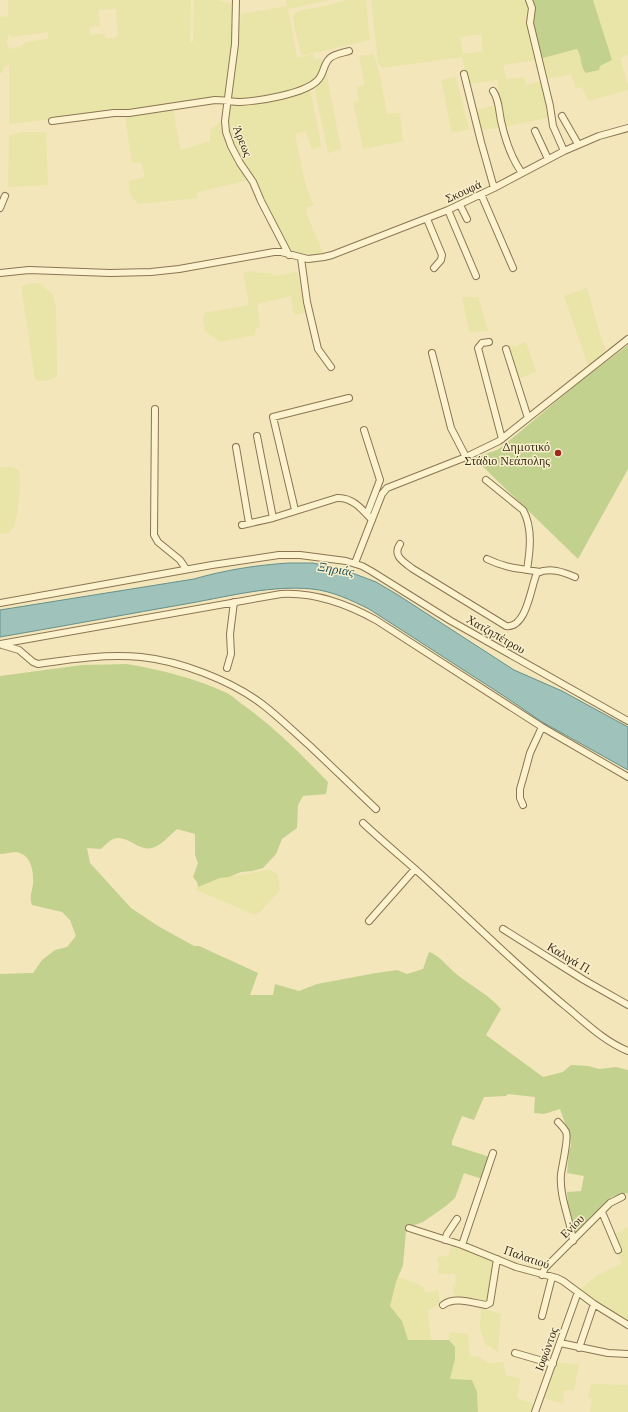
<svg xmlns="http://www.w3.org/2000/svg" width="628" height="1412" viewBox="0 0 628 1412" font-family="Lora,serif">
  <style>
    .farmland { fill: #e9e4a7; fill-rule: evenodd }
    .green { fill: #c3d18e }
    .water { fill: #9fc2bb; stroke: #66908a }
    .lines { fill: none; stroke-linecap: round; stroke-linejoin: round }
    .minor-casing { stroke: #8b7553; stroke-width: 8 }
    .minor { stroke: #fcf3ce; stroke-width: 6 }
    .poi-dot { fill: #a0271d; stroke: #f9f0cb; stroke-width: 1.5 }
    .labels { text-anchor: middle; dominant-baseline: central; stroke-width: 3; stroke-linejoin: round; paint-order: stroke }
    .street-label { font-size: 12px; fill: #382b1a; stroke: #f9f0cb }
    .poi-label { font-size: 12px; fill: #382b1a; stroke: #f9f0cb; text-anchor: end }
    .water-label { font-size: 13px; font-style: italic; fill: #27585a; stroke: #f9f0cb }
  </style>
  <rect width="100%" height="100%" fill="#f2e6ba"/>
  <!-- farmland -->
  <path class="farmland" d="M8,0H191L190,43L193,42L194,0H217L234,4L233,42L239,41L241,14L287,6L286,0H329L288,9L297,58L313,54L315,59H321L323,66L321,74L311,84L294,91L242,100L126,112L123,111L9,124V65L4,67L2,73H0V17L8,16ZM116,9L118,35L114,38H106L103,34L90,35L89,27L100,26L98,10ZM10,32L11,37L48,32V39L26,42L20,47L12,48L10,50L6,42Z
    M347,0H366L370,40L305,55L301,54L294,24L293,16L295,13L302,10L321,7Z
    M371,0H528L537,60L503,65L506,79L524,77L526,85L541,81L550,117L505,127L481,130L475,110L499,104L498,80L468,84L462,57L382,68L378,63ZM481,34L483,51L463,54L460,37Z
    M593,0H628V55L620,58L628,85V90L588,101L582,87L576,88L571,74L544,80L539,59L577,49L579,52L583,71L600,66L612,60Z
    M374,54L380,76L387,114L400,113L403,141L363,149L353,102L359,101L357,87L365,85L359,56Z
    M326,71L341,149L328,153L314,86Z
    M456,77L469,129L452,133L441,80Z
    M310,89L321,146L312,150L306,131L295,134L302,170L308,192L314,205L307,207L306,213L324,255L316,256L300,254L292,251L287,245L279,230L256,182L240,157L228,131L227,121L230,104L292,95Z
    M173,108L180,149H184L210,141V130L221,122V128L227,144L240,168L249,180L197,192V198L139,204L132,198L130,194L129,181L145,177L141,162L132,163L125,116Z
    M25,132H46L48,185L8,187L9,135Z
    M253,271L259,273H269L276,276L297,272L302,293L304,294L307,312L294,315L291,296L257,304L260,325L255,331V335L220,342L205,331L203,322L204,313L249,305L243,273Z
    M35,283L43,284L45,289L52,293L56,306L57,376L47,381H39L35,379L21,286Z
    M587,288L601,338L607,353L588,365L564,296Z
    M478,297L488,331L469,332L462,297Z
    M526,342L536,372L518,379L508,346L511,345L517,347L518,345Z
    M0,467H12L19,470L20,485L17,514L14,526L9,533L0,534Z
    M267,870H271L278,875L280,890L261,911L255,915L194,889L205,883L218,879Z
    M628,1227V1322L598,1304L580,1289L598,1275L622,1263L617,1253L614,1235Z
    M452,1244L494,1260L490,1303L455,1299L456,1295H454L452,1286L455,1285L456,1274H439L437,1269L439,1267L437,1258L441,1256L448,1257Z
    M398,1277L418,1284L424,1288L425,1293L438,1290L440,1304L428,1310L431,1340H408L402,1321L390,1306L391,1299Z
    M481,1308L501,1314L498,1352L485,1344L480,1328Z
    M450,1332L468,1334L470,1356L479,1357L488,1363L503,1362L506,1375L520,1379L517,1398L534,1404L531,1412H478L477,1392L450,1379L455,1359V1347L449,1340Z
    M557,1362L579,1365L574,1390L564,1391L563,1404L544,1398Z
    M591,1384L628,1385V1412H590L592,1398H588Z"/>
  <!-- green -->
  <path class="green" d="M531,0H593L612,60L600,66L599,70L586,73C580,68 582,56 577,49L539,59L533,30Z
    M628,345V469L578,559L474,458L497,450L503,446L583,379Z
    M127,664C161,670 195,678 227,693C234,697 240,703 246,707C276,729 302,755 328,782L326,794L303,796L298,805L297,828L282,839L276,854L263,868L252,871L241,872L229,877L220,878L198,887L197,882L193,877L198,863L195,855V834L177,829C170,835 161,846 152,848C138,852 128,834 113,839C109,841 104,846 101,849L87,848L90,863L131,908L158,926L194,946H199L258,973L250,995H273L275,984L299,991L317,984L376,973L397,970L407,974L423,969L429,952C439,955 446,965 454,972C469,985 487,993 501,1009L486,1035L543,1077L563,1072L571,1065L588,1066L599,1069L616,1067L628,1070V1194L627,1193L611,1197L598,1213L576,1235L568,1204L567,1192L581,1191L584,1176L567,1173L569,1150L571,1146L570,1137L560,1109L544,1114L534,1113L535,1097L508,1094L506,1096L484,1097L474,1120L462,1116L452,1141V1145L490,1157L482,1179L464,1173L455,1198L446,1206L423,1222L409,1227L406,1231L403,1265L396,1282L390,1306L402,1321L408,1340H449L455,1347V1359L450,1379L472,1380L477,1392L478,1412H0V974L33,973L42,960L55,950L67,947L76,936L70,920L62,912L32,905C29,898 32,892 33,884C34,871 31,854 16,852C11,852 5,854 0,854V676L82,665Z"/>
  <!-- water -->
  <path class="water" d="M289,563H313L347,571L376,582L398,595L514,670L562,691L628,727V770L542,722L507,698L369,609C351,600 332,591 312,589C272,585 230,596 191,603C128,614 64,626 0,637V610L194,579C225,570 257,565 289,563Z"/>
  <g class="lines">
    <defs>
      <path id="minor" d="M236,0L235,44L225,121L226,132L231,146L240,163L253,182L261,201L289,255
        M529,0L532,8L530,23L550,106L553,126L564,151
        M464,74L481,142L494,188
        M493,91C499,99 499,111 501,121C505,139 511,158 522,173
        M562,116L578,144
        M52,121L114,113H129L215,100C224,100 232,102 240,102C260,101 303,94 317,81C324,75 323,65 329,59C333,54 343,53 349,51
        M535,131L548,159
        M481,194L513,268
        M460,205L467,219
        M0,208L5,196
        M448,210L476,276
        M427,219L442,255L441,260L434,268
        M301,258L307,302L318,349L331,367
        M0,273L29,270L110,273L151,272L179,269L274,252H281L308,259L324,257L332,255L448,210L494,188L564,151L599,136L628,128
        M489,342L482,343L478,348L502,439
        M506,349L528,418
        M432,353L451,428L466,457
        M155,409L154,535L158,542L180,560L186,569
        M364,430L380,480L367,514
        M257,436L273,518
        M236,447L249,523
        M486,480L523,510C533,528 530,551 527,570
        M295,510L273,417L349,398
        M242,525L273,518L337,498C352,497 362,509 372,520
        M400,544C392,556 404,562 413,569L506,626C527,629 531,585 537,573C550,567 563,572 575,577
        M487,559C508,569 518,568 540,572
        M355,563L382,494L387,488L466,457L499,441L628,339
        M0,603L212,565L279,555H300L346,561L362,566L371,571L451,621L628,721
        M0,644L281,594C314,592 347,604 376,620L542,727L628,777
        M2,645L19,650L33,662L38,664C72,659 106,654 141,657C180,661 230,680 262,704C279,717 294,732 310,746C332,767 354,788 376,809
        M227,668L231,654L230,634L234,602
        M523,805L520,798V789L526,768L530,753L542,727
        M363,823C380,839 398,854 415,869C465,914 512,962 564,1005C584,1021 603,1041 628,1051
        M369,921L415,869
        M503,929L584,980L628,1005
        M558,1122C561,1125 564,1128 566,1132C569,1138 562,1166 561,1174C559,1197 570,1218 573,1241
        M602,1212L618,1250
        M409,1228L462,1245L516,1267L557,1278L563,1281L594,1304L628,1325
        M445,1240L447,1234L457,1219
        M462,1245L493,1153
        M542,1275L545,1268L610,1203L622,1197
        M443,1305C454,1296 473,1303 486,1305L490,1303L497,1259
        M542,1316L552,1277
        M560,1343L608,1353L628,1354
        M579,1348L594,1304
        M515,1353L553,1364
        M535,1412L578,1292"/>
    </defs>
    <!-- minor casing -->
    <use href="#minor" class="minor-casing"/>
    <!-- minor -->
    <use href="#minor" class="minor"/>
  </g>
  <!-- markers -->
  <circle class="poi-dot" cx="558" cy="453" r="4"/>
  <g class="labels">
    <!-- street labels -->
    <g class="street-label">
      <text transform="translate(243 141) rotate(68)">Άρεως</text>
      <text transform="translate(463 191) rotate(-25)">Σκουφά</text>
      <text transform="translate(496 634) rotate(30)">Χατζηπέτρου</text>
      <text transform="translate(570 958) rotate(31)">Καλιγά Π.</text>
      <text transform="translate(572 1226) rotate(-45)">Ενίου</text>
      <text transform="translate(527 1257) rotate(19)">Παλατιού</text>
      <text transform="translate(546 1349) rotate(-70)">Ιοφώντος</text>
    </g>
    <!-- poi labels -->
    <g class="poi-label">
      <text x="550" y="446">Δημοτικό<tspan x="550" dy="14">Στάδιο Νεάπολης</tspan></text>
    </g>
    <!-- water labels -->
    <g class="water-label">
      <text transform="translate(336 569) rotate(9)">Ξηριάς</text>
    </g>
  </g>
</svg>
